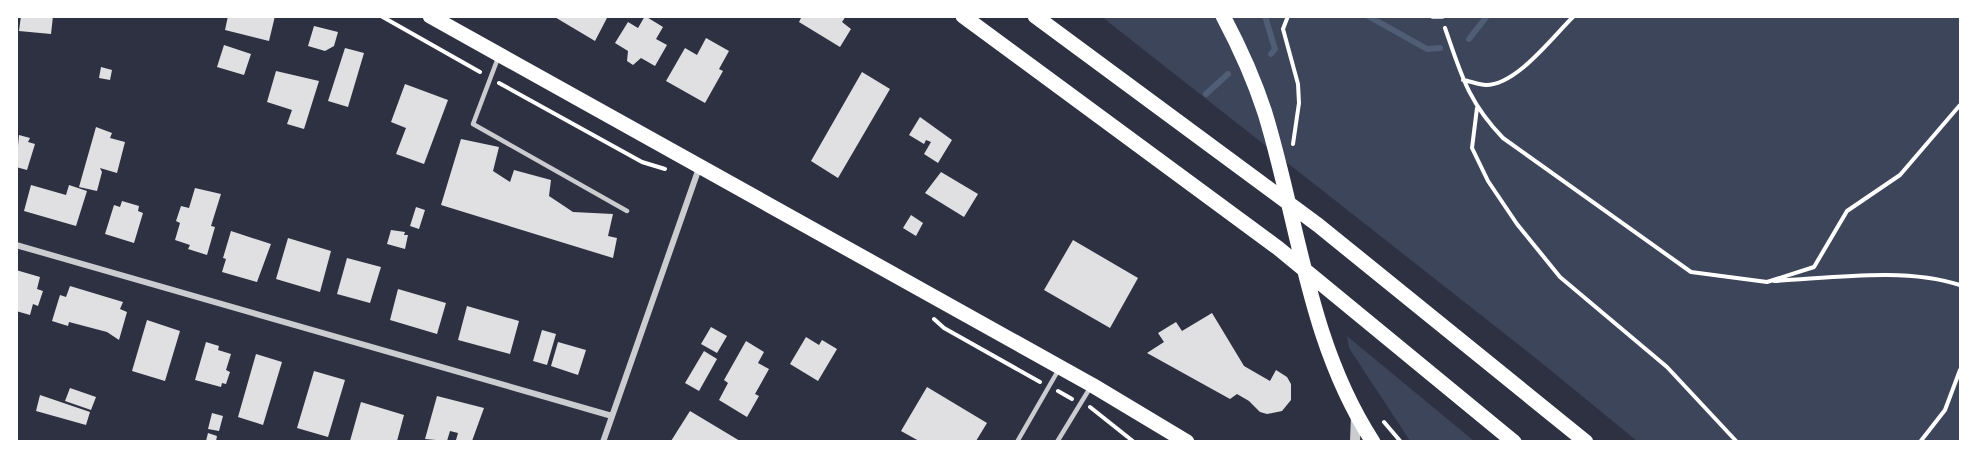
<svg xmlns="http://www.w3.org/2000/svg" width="1977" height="458" viewBox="0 0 1977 458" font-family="Barlow,sans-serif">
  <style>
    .green { fill: #3c4559 }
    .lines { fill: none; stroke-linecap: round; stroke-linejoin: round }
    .stream { stroke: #4f5d75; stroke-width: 6 }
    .building { fill: #e0e0e3 }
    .path { stroke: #fff; stroke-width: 4 }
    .service { stroke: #caccd0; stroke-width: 4.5 }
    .minor { stroke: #caccd0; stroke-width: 6 }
    .tertiary { stroke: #caccd0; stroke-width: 10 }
    .primary { stroke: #fff; stroke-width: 15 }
  </style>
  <rect width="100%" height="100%" fill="#2d3142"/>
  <!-- green -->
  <path class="green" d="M1102,17H1960V441H1637L1538,360Z
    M1347,336L1474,441H1410L1349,348Z"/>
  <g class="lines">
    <!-- stream -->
    <path class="stream" d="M1265,16L1275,49L1271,54
      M1368,16L1427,49L1440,48
      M1469,39L1487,16
      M1206,94L1228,74"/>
  </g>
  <!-- building -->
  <path class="building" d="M21,16H53L51,34L19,31Z
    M228,16H275L269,41L225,30Z
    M553,16H608L595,41Z
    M645,16L663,27L656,39L667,45L655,66L641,58L633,65L627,61L628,51L615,43L628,22L638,28Z
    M802,16H846L842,22L851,29L840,47L799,22Z
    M314,26L338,32L334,46L325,51L308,46Z
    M706,38L729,51L719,69L723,71L705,103L666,81L685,48L697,55Z
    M224,45L251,54L244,75L217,67Z
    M345,48L364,53L348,107L328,101Z
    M101,67L112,70L110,80L99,78Z
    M276,71L319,81L304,129L287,124L292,110L267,102Z
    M862,72L890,89L838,178L811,161Z
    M405,84L448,100L424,164L396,154L406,128L391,122Z
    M920,117L952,140L938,163L924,154L931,142L926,140L924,144L909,135Z
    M96,127L112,133L110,138L125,142L117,173L100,168L102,172L97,191L79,187Z
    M19,135L30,138L28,142L35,144L27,170L16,167Z
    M461,139L499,147L493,171L510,182L514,170L551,180L549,196L573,212L613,214L608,236L617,238L613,258L441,205Z
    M941,172L978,194L964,217L925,193Z
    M31,185L66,195L69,185L87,191L76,226L24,211Z
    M195,188L221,194L211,226L215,227L207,255L188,249L190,245L175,240L180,223L176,221L181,206L189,208Z
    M122,201L139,206L138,211L143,213L134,243L105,234L114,205L120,207Z
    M416,207L425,210L419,229L410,226Z
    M911,215L923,223L916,236L903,228Z
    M391,230L405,232L404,235H408L405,249L387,244Z
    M231,231L271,244L257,282L222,272L226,259L223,258Z
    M288,238L331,251L320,292L276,279Z
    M1073,240L1138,278L1110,328L1044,290Z
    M347,258L381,267L370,303L337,294Z
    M16,270L40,277L37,289L43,291L38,306L33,304L30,315L16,311Z
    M70,286L123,302L120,309L127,312L119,340L107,332L69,322L68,326L52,321L60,295L66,297Z
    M398,289L446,303L437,334L390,320Z
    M467,306L519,321L510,354L458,340Z
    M1212,313L1244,366L1270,381L1276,370L1287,377L1291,384V400L1282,411L1267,414L1260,412L1249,401L1237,394L1230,399L1147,353L1164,342L1158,333L1176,322L1182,331Z
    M147,320L180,331L165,381L132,371Z
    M711,327L727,336L717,353L701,344Z
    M542,330L556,334L547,365L533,361Z
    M806,337L819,345L822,340L837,349L818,381L790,364Z
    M746,341L764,352L758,363L769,369L755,394L759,396L747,417L719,400L728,383L724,380Z
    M206,342L219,346L218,350L231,354L226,370L230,372L226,384L222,383L221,387L195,380Z
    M558,342L586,350L578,375L551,366Z
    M704,351L717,359L699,391L685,383Z
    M256,354L282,362L263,425L238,417Z
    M314,371L345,380L328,437L297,428Z
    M927,387L987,423L976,441H919L901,431Z
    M70,388L96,397L91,410L65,401Z
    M40,395L90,412L86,425L36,411Z
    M437,396L484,408L472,441L456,440L458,433L450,431L447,441L425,439Z
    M361,402L404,415L397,441H350Z
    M690,411L740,441H671Z
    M212,413L223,416L219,431L208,429Z
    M208,433L217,436L216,441H206Z"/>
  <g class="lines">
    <!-- path -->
    <path class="path" d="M381,16L480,72
      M1288,16L1283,29L1298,84L1299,103L1293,144
      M1445,28C1461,74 1468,102 1503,138L1691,272L1767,282L1814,267L1847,211L1900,175L1960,105
      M1463,80C1470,81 1479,85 1486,85C1517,85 1553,36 1574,16
      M499,83L642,162L665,169
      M1477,108L1472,148L1488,181L1517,224L1560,277L1667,367L1737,442
      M1774,281C1832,278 1905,267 1960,285
      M934,319L944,328L1040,382
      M1058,391L1072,399
      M1090,407L1134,442
      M1384,422L1401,442
      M1920,442L1945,410L1960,370"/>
    <!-- service -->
    <path class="service" d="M498,58L473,124L627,211
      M1017,442L1059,369
      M1057,442L1090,388"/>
    <!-- minor -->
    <path class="minor" d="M1433,16H1442
      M16,245L612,416
      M603,442L699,168"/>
    <!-- tertiary -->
    <path class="tertiary" d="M1355,442L1356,415"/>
    <!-- primary -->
    <path class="primary" d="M430,16L1092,385L1187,442
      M963,16L1278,248L1514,442
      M1035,16L1318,225L1586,442
      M1223,16C1240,48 1254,79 1265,113C1299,224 1308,342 1373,442"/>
  </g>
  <!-- border -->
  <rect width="1977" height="458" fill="none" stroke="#ffffff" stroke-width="36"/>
</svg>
